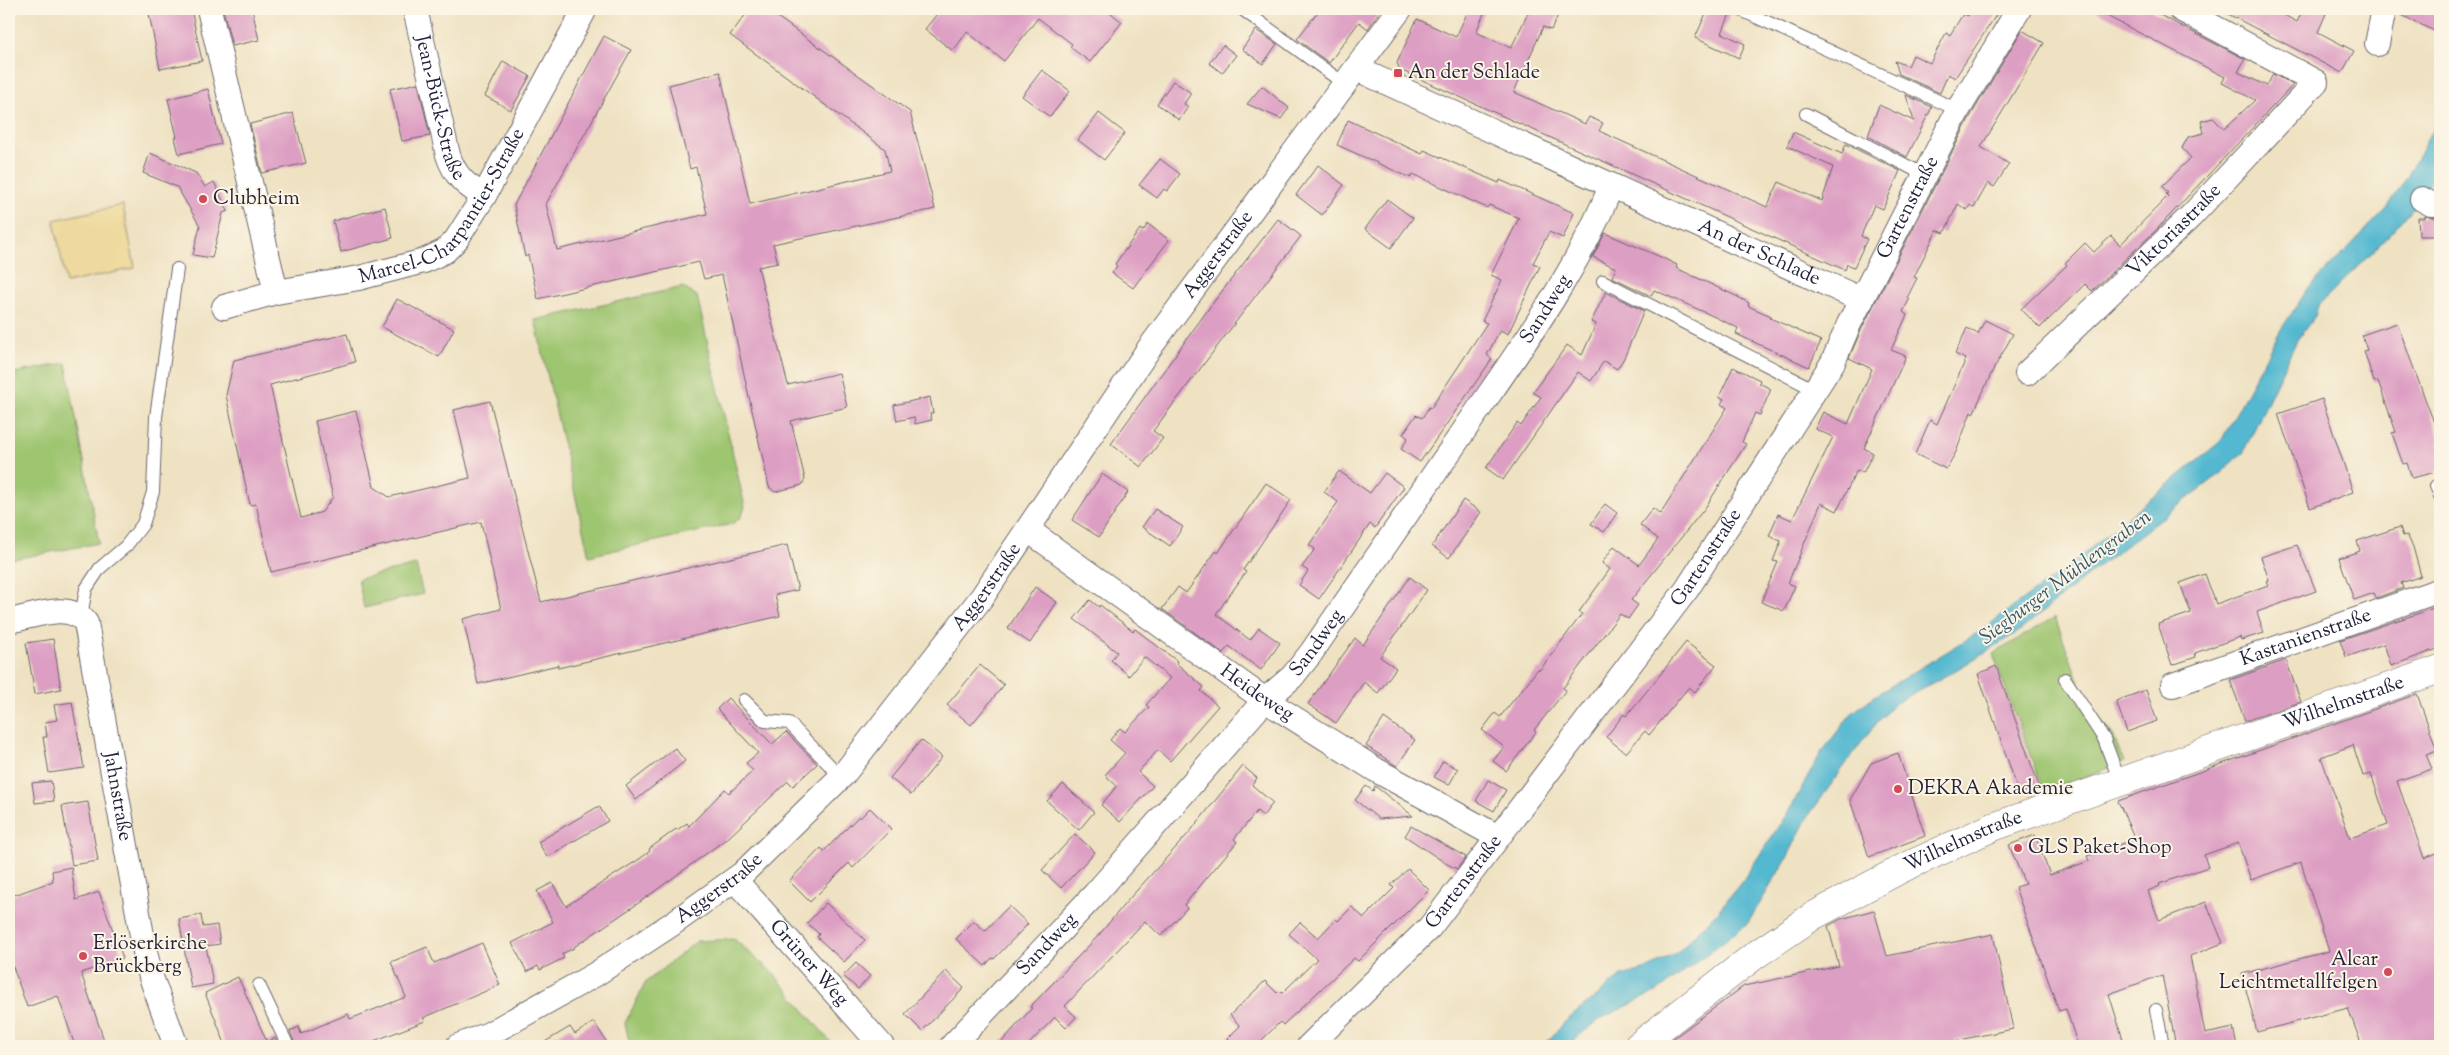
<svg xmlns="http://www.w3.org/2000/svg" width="2449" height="1055" viewBox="0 0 2449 1055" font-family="'Sorts Mill Goudy',serif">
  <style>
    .green { fill: #9ec570; stroke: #607456 }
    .sand { fill: #eeda9e; stroke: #887e6c }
    .water { fill: #52b8d0; stroke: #3a6d86 }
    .building { fill: #dd9ec3; fill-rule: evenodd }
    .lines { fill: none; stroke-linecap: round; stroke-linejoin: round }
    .lane-casing { stroke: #6a656b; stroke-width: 14 }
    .street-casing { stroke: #6a656b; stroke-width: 26 }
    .secondary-casing { stroke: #6a656b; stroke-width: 29 }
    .lane { stroke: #fff; stroke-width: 12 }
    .street { stroke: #fff; stroke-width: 24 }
    .secondary { stroke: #fff; stroke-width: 28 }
    .poi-dot { fill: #d1495b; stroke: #fcf5e5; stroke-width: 2 }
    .labels { text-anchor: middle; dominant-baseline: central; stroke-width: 4; stroke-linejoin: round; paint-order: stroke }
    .poi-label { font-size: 20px; fill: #22223b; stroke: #fcf5e5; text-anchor: start }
    .street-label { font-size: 20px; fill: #22223b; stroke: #fcf5e5 }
    .water-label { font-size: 21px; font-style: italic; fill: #33566f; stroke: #fcf5e5 }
  </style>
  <rect width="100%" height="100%" fill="#fcf5e5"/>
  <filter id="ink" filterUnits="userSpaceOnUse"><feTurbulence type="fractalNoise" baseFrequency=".02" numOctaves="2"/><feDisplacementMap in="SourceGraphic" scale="10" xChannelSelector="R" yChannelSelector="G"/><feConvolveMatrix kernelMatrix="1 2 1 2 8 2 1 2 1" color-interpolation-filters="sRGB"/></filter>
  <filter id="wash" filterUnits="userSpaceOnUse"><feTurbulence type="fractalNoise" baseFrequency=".0096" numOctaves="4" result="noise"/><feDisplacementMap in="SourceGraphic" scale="20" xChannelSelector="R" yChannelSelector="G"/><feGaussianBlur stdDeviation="1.12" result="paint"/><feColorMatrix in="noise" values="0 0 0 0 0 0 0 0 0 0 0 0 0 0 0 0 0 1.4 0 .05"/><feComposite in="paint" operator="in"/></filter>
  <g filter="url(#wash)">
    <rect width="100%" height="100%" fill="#efe2c3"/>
    <!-- green -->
    <path class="green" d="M683,287L697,296L745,507L741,517L732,524L589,556L535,320Z
      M66,363L99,543L9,560V374Z
      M416,565L423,594L364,608L358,579Z
      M2055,617L2086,701L2113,735L2124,762L2044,793L1993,654Z
      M734,939L774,974L834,1046H630L625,1023L646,982L697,941Z"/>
    <!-- sand -->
    <path class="sand" d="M123,205L135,268L66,283L54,220Z"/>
    <!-- water -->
    <path class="water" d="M2440,116C2440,130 2444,152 2439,165C2424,209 2352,270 2318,306L2315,316L2297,340L2243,453L2220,474L2099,566L2017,633L1956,670L1894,704L1869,732L1807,818L1787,858L1748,923L1658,991L1602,1018L1580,1035L1570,1046H1543L1566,1021L1621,976L1647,969L1677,953L1719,910L1743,880L1790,809L1821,753L1851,714L1873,697L1979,632L2069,566L2221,441L2280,331L2307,290L2387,208L2406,179Z"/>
    <g id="blocks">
      <!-- building -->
      <path class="building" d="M173,9H191L202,61L160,69L149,14Z
        M223,9H252L259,40L232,46Z
        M750,9H766L910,112L935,209L773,244L778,263L758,267L788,385L839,373L847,407L791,421L805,479L802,485L775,492L769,487L722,275L704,279L699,262L538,299L528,255L525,257L514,205L604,36L631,50L546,204L557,250L707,214L696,167L690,169L669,85L720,72L750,204L890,171L885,149L730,35Z
        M941,9H1106L1122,22L1090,62L1070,47L1072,44L1038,18L1004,61L967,32L953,51L925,29Z
        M1320,9H1381L1368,29L1359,22L1329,63L1297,39Z
        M1469,9H1486L1476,32L1511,48L1530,9H1561L1551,30L1543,27L1514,92L1585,124L1589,117L1603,123L1599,131L1767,207L1779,182L1822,201L1833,167L1787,146L1793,132L1842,154L1846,144L1900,171L1883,209L1874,205L1861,236L1867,239L1854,267L1847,264L1845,270L1400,70L1397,63L1417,19L1456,37Z
        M1708,9H1732L1722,33L1745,44L1739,58L1695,38Z
        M1972,9H2000L1955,78L1948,74L1940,93L1899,74L1895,61L1908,66L1913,55L1930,63L1946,33L1950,35L1963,14L1968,16Z
        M2093,9H2148L2245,59L2238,72L2267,86L2273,74L2293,85L2156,230L2092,291L2085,284L2040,328L2021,309L2067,265L2065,263L2085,243L2094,252L2111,236L2120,245L2168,196L2166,194L2168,193L2162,186L2191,158L2182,148L2188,137L2204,133L2201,121L2213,118L2224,129L2255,100L2222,83L2225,77Z
        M2218,9H2273L2297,22L2303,9H2328L2318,32L2354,51L2342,73Z
        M2397,9H2440V17L2434,31L2397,13Z
        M1256,30L1277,44L1263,64L1242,49Z
        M2022,30L2044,43L1981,147L2009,164L1994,187L1988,183L1974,208L1970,205L1967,210L1958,204L1944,233L1937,230L1914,277L1917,278L1907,298L1909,300L1903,312L1907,315L1891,350L1906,356L1864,448L1873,453L1863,473L1857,470L1837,511L1821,503L1788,583L1795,586L1784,611L1761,602L1778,562L1773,561L1781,541L1769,536L1778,514L1792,520L1833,437L1815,429L1823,412L1848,424L1872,369L1849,358L1861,330L1970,117Z
        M1223,45L1236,55L1222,73L1209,63Z
        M503,61L530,76L511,110L485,96Z
        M1042,70L1070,91L1050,117L1022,96Z
        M1173,81L1191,93L1184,104L1188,107L1179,120L1157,104Z
        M418,83L430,136L402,141L390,89Z
        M1262,86L1289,108L1281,119L1247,104Z
        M208,89L221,144L179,154L175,138L177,137L168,99Z
        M1906,95L1932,107L1907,157L1868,136L1879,105L1914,121Z
        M293,113L306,163L262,173L250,124Z
        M1099,113L1125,133L1104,160L1078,140Z
        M1348,120L1422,154L1424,150L1499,183L1500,180L1574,213L1563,238L1549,232L1533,263L1540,266L1508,334L1500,330L1487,355L1492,359L1420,462L1401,449L1408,438L1403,434L1416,415L1422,418L1429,407L1431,408L1487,323L1482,321L1502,280L1491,275L1519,218L1489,205L1487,208L1413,174L1411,178L1337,145Z
        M150,153L196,173L205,187L214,182L228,211L223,213L212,258L193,255L200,226L177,187L143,173Z
        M1160,159L1180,174L1167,191L1164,189L1157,198L1139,185Z
        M1318,165L1344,185L1322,215L1296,195Z
        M1387,199L1413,218L1391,248L1365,229Z
        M385,207L393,238L341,252L333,221Z
        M2425,216L2440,218V236H2419L2418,218H2425Z
        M1278,219L1301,236L1153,431L1163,438L1141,467L1111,444L1209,308Z
        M1148,224L1169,240L1133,288L1112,273L1117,266L1115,264L1140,229L1143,231Z
        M1605,233L1663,258L1677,265L1676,268L1736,296L1749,303L1748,306L1771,316L1770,318L1821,341L1809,367L1736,334L1738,328L1702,311L1654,290L1651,296L1612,277L1616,268L1593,257Z
        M1606,292L1644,311L1624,358L1617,369L1604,361L1591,381L1578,372L1503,480L1486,468L1517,423L1521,426L1541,397L1533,392L1567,345L1582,355L1596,324L1591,322Z
        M397,299L454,329L439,357L382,327Z
        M1985,320L2013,334L1992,372L1973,414L1971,412L1956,452L1946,469L1915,454L1930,420L1937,424L1966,359L1955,354L1967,328L1978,334Z
        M2397,323L2440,439V471L2412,478L2407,463L2403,464L2392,433L2396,432L2378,381L2374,382L2364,351L2367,350L2362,335Z
        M347,334L355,362L270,385L301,518L322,512L333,497L315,421L356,411L374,487L389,497L470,478L454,410L490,401L541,602L787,545L798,590L775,595L780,616L558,668V665L478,684L463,619L501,609L481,522L271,572L256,504L250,505L226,395L234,360Z
        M1733,367L1760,380L1759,383L1771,389L1760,415L1755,413L1742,442L1746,444L1705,508L1631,600L1638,605L1628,619L1620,614L1563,688L1566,690L1534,730L1536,732L1506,771L1493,761L1504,747L1482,730L1495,713L1500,717L1538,669L1540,670L1582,614L1579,612L1610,569L1602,563L1614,546L1639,565L1658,539L1640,525L1653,508L1660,514L1727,408L1721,404L1724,399L1719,397Z
        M930,397L933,413L930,414L932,420L915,424L914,417L897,421L894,405Z
        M2322,399L2353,492L2310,508L2278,414Z
        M1339,471L1370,493L1385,473L1404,487L1375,528L1370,524L1319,599L1299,585L1308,571L1302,567L1315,549L1309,545L1338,502L1324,492Z
        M1102,474L1128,492L1099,537L1072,520Z
        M1266,483L1291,500L1243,570L1246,572L1216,614L1250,640L1259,628L1280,643L1261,670L1229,646L1223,653L1162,609L1178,587L1186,593L1216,551L1218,553Z
        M1463,500L1481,512L1449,558L1432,546Z
        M1605,504L1617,513L1604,532L1591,524Z
        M1155,509L1183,527L1170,546L1142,527Z
        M2400,527L2403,536L2407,535L2413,547L2421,576L2401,583L2403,588L2376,598L2374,593L2354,600L2339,558L2360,551L2357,541Z
        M2297,545L2316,591L2257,612L2264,633L2241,640L2240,637L2217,645L2195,653L2196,657L2172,665L2158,624L2191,613L2180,583L2205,574L2216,604L2268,585L2266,581L2269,580L2261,557Z
        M1410,577L1427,590L1380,657L1396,668L1378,693L1364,682L1336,723L1308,704L1355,638L1363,645Z
        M1035,587L1057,602L1030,643L1008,628Z
        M1090,600L1099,607L1100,605L1133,631L1135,629L1177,661L1176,663L1204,687L1201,691L1218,706L1170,761L1158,750L1138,772L1153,786L1120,822L1101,805L1117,786L1105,775L1125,753L1110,740L1120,728L1125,732L1149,707L1146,705L1170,678L1144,657L1129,676L1111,660L1117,652L1074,619Z
        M2440,606V648L2391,666L2384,644L2346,657L2340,640Z
        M53,639L61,689L35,694L26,643Z
        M1686,642L1716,665L1695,692L1689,687L1649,735L1645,731L1626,753L1606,737L1624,714L1626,716L1651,686Z
        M2286,660L2301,702L2245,721L2230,680Z
        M980,665L1004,685L971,725L947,705Z
        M1996,666L2039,786L2019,793L1978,674Z
        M2146,690L2157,721L2127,732L2116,701Z
        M2417,694L2437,750L2426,754L2432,769L2397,781L2424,858L2440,852V1046H2362L2348,1008L2257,1032L2242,974L2329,951L2301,862L2251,880L2238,843L2204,855L2208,867L2159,884L2160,886L2148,891L2159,920L2206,902L2223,943L2190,956L2205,1034L2233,1028L2237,1046H2176L2162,975L2109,994L2125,1046H2078L2066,1009L2059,1011L2015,887L2025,884L2009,845L2035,835L2050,875L2089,861L2087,856L2135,839L2118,801ZM2353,745L2363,776L2371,774L2388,825L2350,838L2321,757Z
        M728,698L772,744L786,732L817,764L793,786L788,781L729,837L640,902L574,947V948L562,954L564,958L540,970L538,966L527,972L512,943L553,922L537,891L552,883L566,906L641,858L650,851L649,849L676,829L677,830L687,823L689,826L725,789L729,793L753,771L746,763L758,753L717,709Z
        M72,702L84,768L49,773L43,737H47L45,722L57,720L54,705Z
        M1384,718L1415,740L1397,766L1366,746Z
        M921,740L942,757L911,795L890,778Z
        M675,748L685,761L636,800L626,786Z
        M1898,753L1925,836L1869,857L1850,800L1871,763Z
        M1443,761L1458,769L1449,785L1434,777Z
        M1243,766L1257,778L1252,785L1273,803L1263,816L1257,811L1234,839L1237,842L1184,905L1187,908L1161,936L1145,921L1065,1006L1076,1017L1066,1028L1055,1017L1027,1046H998L1032,1008L1030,1007L1098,936L1128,900L1189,833Z
        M1488,780L1506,790L1494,811L1476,801Z
        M51,781L54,801L35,803L32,783Z
        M1063,784L1094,812L1079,830L1047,801Z
        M1366,786L1373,791L1375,786L1413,816L1379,819L1355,800Z
        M88,802L98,861L72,865L62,806Z
        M599,806L608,821L547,857L538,842Z
        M870,808L891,829L853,868L849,863L810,902L789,881L821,848L824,851L859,816L860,818Z
        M1411,826L1466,857L1457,869L1447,864L1405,836Z
        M1075,834L1095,852L1061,888L1042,870Z
        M71,867L76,900L99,892L123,958L81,973L106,1046H75L58,996L27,1007L12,964L9,965V897L53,881L52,871Z
        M1408,869L1429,890L1358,961L1354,958L1283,1025L1280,1022L1256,1046H1220L1240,1026L1230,1015L1265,981L1277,993L1279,991L1282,993L1317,959L1289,934L1300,922L1318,938L1336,919L1338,921L1352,907L1364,918L1394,888L1391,885Z
        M826,903L865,940L844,962L817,937L819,934L807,923Z
        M1009,906L1028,924L994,959L992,958L985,966L956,939L974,921L985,931Z
        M1874,910L1887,956L1993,934L2013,1029L1929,1046H1663L1744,986L1839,966L1828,926L1841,919Z
        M201,915L203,927L217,925L220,944L206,946L213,984L191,988L179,919Z
        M482,943L500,985L423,1018L425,1021L361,1046H296L290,1031L299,1027L301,1034L348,1014L350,1019L406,997L391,962L427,947L434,963Z
        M856,963L870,976L858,989L843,976Z
        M946,971L964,988L922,1031L905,1014Z
        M238,977L267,1042L275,1038L279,1046H226L205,993Z
        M594,1022L609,1046H538L570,1027L575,1034Z"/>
    </g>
  </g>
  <g filter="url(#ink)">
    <use href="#blocks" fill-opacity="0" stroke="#6a656b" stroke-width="1"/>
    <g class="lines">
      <defs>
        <path id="lane" d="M1242,9L1346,85
          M1741,10L1958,110
          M1806,114L1925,175
          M1603,281L1815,390
          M2436,486L2440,496
          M81,616L86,589L100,568L126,546L143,524L153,492L156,417L177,269
          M2065,679L2104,739L2120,782
          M744,700L765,721L789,723L841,777
          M259,985L288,1046
          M2156,1010L2163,1046"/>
        <g id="street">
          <path d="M209,9L276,292"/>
          <path id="s1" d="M415,9L448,155C455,176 465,185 484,196"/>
          <path d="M2377,44L2384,9"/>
          <path id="s2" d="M1357,69L1862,300"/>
          <path d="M2422,199L2431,204H2440"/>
          <path id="s3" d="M224,307L276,292L359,278L424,261L445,251L456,240L484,196L585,9"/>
          <path id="s4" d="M2027,373L2192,215L2316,82L2180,9"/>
          <path id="s5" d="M1028,530L1265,700L1376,770L1498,837"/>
          <path id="s6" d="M9,621C32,617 70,600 86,623L145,952L151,977L176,1046"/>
          <path id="s7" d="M2173,685L2440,590"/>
          <path id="s8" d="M735,880L882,1046"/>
          <path id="s9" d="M458,1046L489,1034L596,974L672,924L742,874L843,775L982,597L1148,350L1400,9"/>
          <path id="s10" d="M952,1046L1095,894L1265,700L1292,677L1311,653C1365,575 1419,497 1472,419C1523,345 1578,270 1611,186"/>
          <path id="s11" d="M1309,1046L1430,927L1687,589L1833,362L1849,324L1958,110L2019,9"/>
        </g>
        <g id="secondary">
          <path id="s12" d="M1638,1046L1754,956L1813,916L1903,868L1993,827L2440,669"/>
        </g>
      </defs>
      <!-- lane casing -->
      <use href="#lane" class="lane-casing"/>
      <!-- street casing -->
      <use href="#street" class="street-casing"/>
      <!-- secondary casing -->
      <use href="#secondary" class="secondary-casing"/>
      <!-- lane -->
      <use href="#lane" class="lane"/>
      <!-- street -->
      <use href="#street" class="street"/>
      <!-- secondary -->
      <use href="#secondary" class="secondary"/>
    </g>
  </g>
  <!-- markers -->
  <g class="poi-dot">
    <rect x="1393" y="68" width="10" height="10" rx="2.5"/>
    <circle cx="203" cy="199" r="5"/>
    <circle cx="1898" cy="789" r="5"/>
    <circle cx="2018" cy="848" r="5"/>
    <circle cx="83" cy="956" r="5"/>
    <circle cx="2388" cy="972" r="5"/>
  </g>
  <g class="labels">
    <!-- poi labels -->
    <g class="poi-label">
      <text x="1408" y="73">An der Schlade</text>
      <text x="213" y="199">Clubheim</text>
      <text x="1908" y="789">DEKRA Akademie</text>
      <text x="2028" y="848">GLS Paket-Shop</text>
      <text x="93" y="944">Erlöserkirche<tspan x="93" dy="23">Brückberg</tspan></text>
      <text x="2378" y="960" text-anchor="end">Alcar<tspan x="2378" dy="23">Leichtmetallfelgen</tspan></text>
    </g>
    <!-- street labels -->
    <g class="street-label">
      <text stroke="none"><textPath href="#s1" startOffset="102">Jean-Bück-Straße</textPath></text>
      <text stroke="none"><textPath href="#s3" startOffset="255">Marcel-Charpantier-Straße</textPath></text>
      <text stroke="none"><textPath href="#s11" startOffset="1036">Gartenstraße</textPath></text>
      <text stroke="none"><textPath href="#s4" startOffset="205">Viktoriastraße</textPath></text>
      <text stroke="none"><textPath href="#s2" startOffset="442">An der Schlade</textPath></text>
      <text stroke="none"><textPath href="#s9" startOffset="1116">Aggerstraße</textPath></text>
      <text stroke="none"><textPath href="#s10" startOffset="949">Sandweg</textPath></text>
      <text stroke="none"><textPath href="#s11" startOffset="631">Gartenstraße</textPath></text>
      <text stroke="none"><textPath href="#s9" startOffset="711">Aggerstraße</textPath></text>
      <text stroke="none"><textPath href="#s7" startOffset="141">Kastanienstraße</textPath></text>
      <text stroke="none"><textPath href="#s10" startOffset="544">Sandweg</textPath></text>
      <text stroke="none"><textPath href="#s5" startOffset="281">Heideweg</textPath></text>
      <text stroke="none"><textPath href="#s12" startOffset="791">Wilhelmstraße</textPath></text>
      <text stroke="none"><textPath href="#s6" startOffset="258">Jahnstraße</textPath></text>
      <text stroke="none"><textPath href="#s12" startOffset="386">Wilhelmstraße</textPath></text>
      <text stroke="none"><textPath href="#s11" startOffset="226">Gartenstraße</textPath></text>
      <text stroke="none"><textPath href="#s9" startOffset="306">Aggerstraße</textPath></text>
      <text stroke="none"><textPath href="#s10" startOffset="139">Sandweg</textPath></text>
      <text stroke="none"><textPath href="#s8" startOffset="111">Grüner Weg</textPath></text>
    </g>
    <!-- water labels -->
    <g class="water-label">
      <text transform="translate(2066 578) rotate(-37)">Siegburger Mühlengraben</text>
    </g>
  </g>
  <!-- margin -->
  <rect width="2449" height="1055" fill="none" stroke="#fcf5e5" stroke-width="30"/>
</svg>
